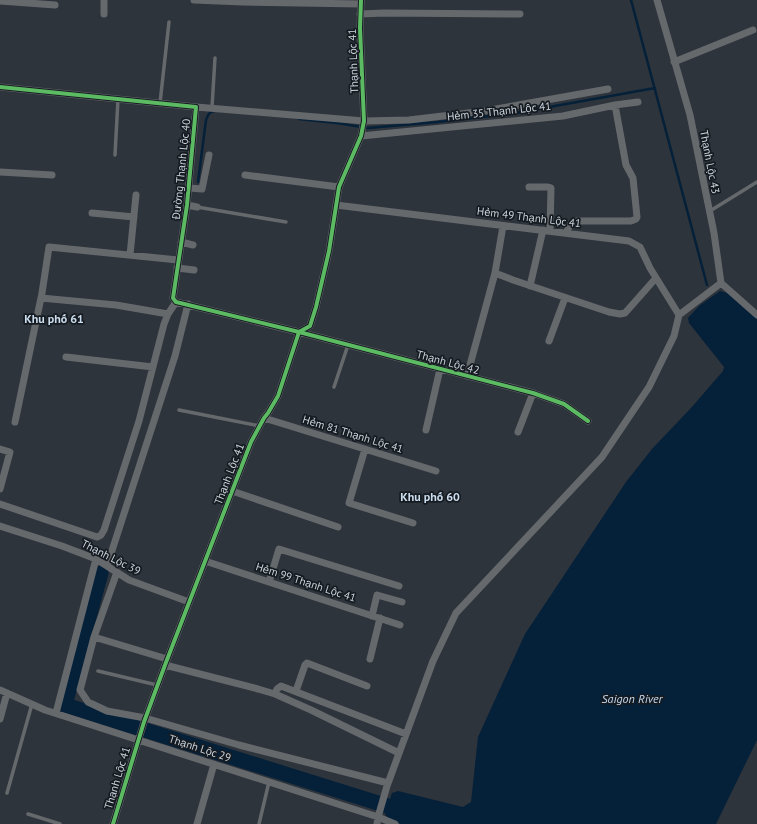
<svg xmlns="http://www.w3.org/2000/svg" width="757" height="824" viewBox="0 0 757 824" font-family="'PT Sans',sans-serif">
  <style>
    .water { fill: #052039 }
    .lines { fill: none; stroke-linecap: round; stroke-linejoin: round }
    .stream { stroke: #052039; stroke-width: 2.5 }
    .river { stroke: #052039; stroke-width: 15 }
    .service { stroke: #66696c; stroke-width: 3.5 }
    .minor { stroke: #66696c; stroke-width: 7 }
    .cycleway-casing { stroke: #151b21; stroke-width: 6 }
    .cycleway { stroke: #5cba63; stroke-width: 4 }
    .labels { text-anchor: middle; dominant-baseline: central; stroke-width: 3.5; stroke-linejoin: round; paint-order: stroke }
    .street-label { font-size: 11px; fill: #ccd4dd; stroke: #151b21 }
    .neighbourhood-label { font-size: 12px; font-weight: bold; fill: #cde; stroke: #151b21 }
    .water-label { font-size: 12px; font-style: italic; fill: #c1d9f2; stroke: #151b21 }
  </style>
  <rect width="100%" height="100%" fill="#2d343c"/>
  <!-- water -->
  <path class="water" d="M720,291L727,293L757,319V740L716,824H401L388,819L385,814L392,793L398,791L463,807L471,802L478,737L525,634L626,482L652,449L691,408L723,371L724,367L689,323L688,318L699,306Z"/>
  <g class="lines">
    <!-- stream -->
    <path class="stream" d="M631,0L707,285
      M299,119L337,123L368,128L438,122L516,113L655,88
      M198,182L206,120C208,115 209,112 214,111"/>
    <!-- river -->
    <path class="river" d="M101,573L65,705L445,824"/>
    <!-- service -->
    <path class="service" d="M160,103L169,22
      M212,107L215,58
      M115,155L118,99
      M197,207L286,222
      M710,211L757,182
      M334,387L348,345
      M179,410L260,426
      M98,671L157,685
      M7,793L32,704
      M28,814L60,824
      M259,824L269,782"/>
    <!-- minor -->
    <path class="minor" d="M194,0L243,2L361,4
      M657,0L690,115L714,233L721,283L757,315
      M0,1L55,5
      M104,14V0
      M360,14L385,13L520,14
      M674,62L753,30
      M0,87L196,107L187,205L173,298L176,302L299,332L533,393L564,404L588,421
      M196,107L364,121L409,120L485,111L608,89
      M361,136L563,116L615,105L638,102
      M0,172L52,175
      M245,175L339,187
      M529,187H547L551,188L550,231
      M189,188L202,189L209,155
      M187,205L197,207
      M336,205L629,241L640,247L650,268L679,315
      M92,213L134,217
      M503,226L495,273L513,280L609,312L620,314L625,313L656,278
      M566,233L570,225L575,221H631L636,219L637,217L633,178L626,165L615,105
      M181,242L193,245
      M130,255L136,195
      M177,268L194,270
      M530,286L543,230
      M41,298L116,305L168,314
      M549,341L565,298
      M66,357L153,367
      M467,376L495,273
      M264,418L436,471
      M15,422L42,293L49,247L178,260
      M426,430L440,369
      M518,432L533,393
      M0,449L10,452L0,489
      M365,449L349,503L413,523
      M232,491L338,527
      M0,504L97,537L101,535L104,530L139,421L164,324L168,314L176,302
      M0,526L62,546L96,559L129,580L189,602
      M205,561L400,625
      M107,566L175,356L188,304
      M117,572L94,637L80,690L88,702L107,711L145,718L239,745L388,783
      M269,582L279,549L399,586
      M372,616L377,595L402,602
      M94,637L167,659
      M370,659L380,618
      M165,665L258,689L275,694L311,710L399,753
      M0,690L45,710L378,817L395,824
      M296,691L305,665L307,663L367,686
      M275,694L277,689L281,686L406,734
      M56,713L96,559
      M0,719L7,693
      M113,824L144,722L165,665L251,442L264,418L268,413L278,396L299,332L310,326L316,307L329,251L339,187L361,136L364,121L360,28L361,0
      M197,824L214,764
      M377,824L378,817L387,786L433,661L456,613L602,457L649,387L674,336L679,315L721,283"/>
    <defs>
      <path id="cycleway" d="M0,87L196,107L187,205L173,298L176,302L299,332L533,393L564,404L588,421
        M113,824L144,722L165,665L251,442L264,418L268,413L278,396L299,332L310,326L316,307L329,251L339,187L361,136L364,121L360,28L361,0"/>
    </defs>
    <!-- cycleway casing -->
    <use href="#cycleway" class="cycleway-casing"/>
    <!-- cycleway -->
    <use href="#cycleway" class="cycleway"/>
  </g>
  <g class="labels">
    <!-- street labels -->
    <g class="street-label">
      <text transform="translate(353 61) rotate(-92)">Thạnh Lộc 41</text>
      <text transform="translate(499 111) rotate(-6)">Hẻm 35 Thạnh Lộc 41</text>
      <text transform="translate(710 162) rotate(79)">Thạnh Lộc 43</text>
      <text transform="translate(181 169) rotate(-84)">Đường Thạnh Lộc 40</text>
      <text transform="translate(529 217) rotate(7)">Hẻm 49 Thạnh Lộc 41</text>
      <text transform="translate(448 362) rotate(15)">Thạnh Lộc 42</text>
      <text transform="translate(353 434) rotate(17)">Hẻm 81 Thạnh Lộc 41</text>
      <text transform="translate(229 474) rotate(-69)">Thạnh Lộc 41</text>
      <text transform="translate(111 557) rotate(27)">Thạnh Lộc 39</text>
      <text transform="translate(306 582) rotate(18)">Hẻm 99 Thạnh Lộc 41</text>
      <text transform="translate(200 748) rotate(18)">Thạnh Lộc 29</text>
      <text transform="translate(117 778) rotate(-73)">Thạnh Lộc 41</text>
    </g>
    <!-- neighbourhood labels -->
    <g class="neighbourhood-label">
      <text x="54" y="318">Khu phố 61</text>
      <text x="430" y="496">Khu phố 60</text>
    </g>
    <!-- water labels -->
    <g class="water-label">
      <text x="632" y="698">Saigon River</text>
    </g>
  </g>
</svg>
